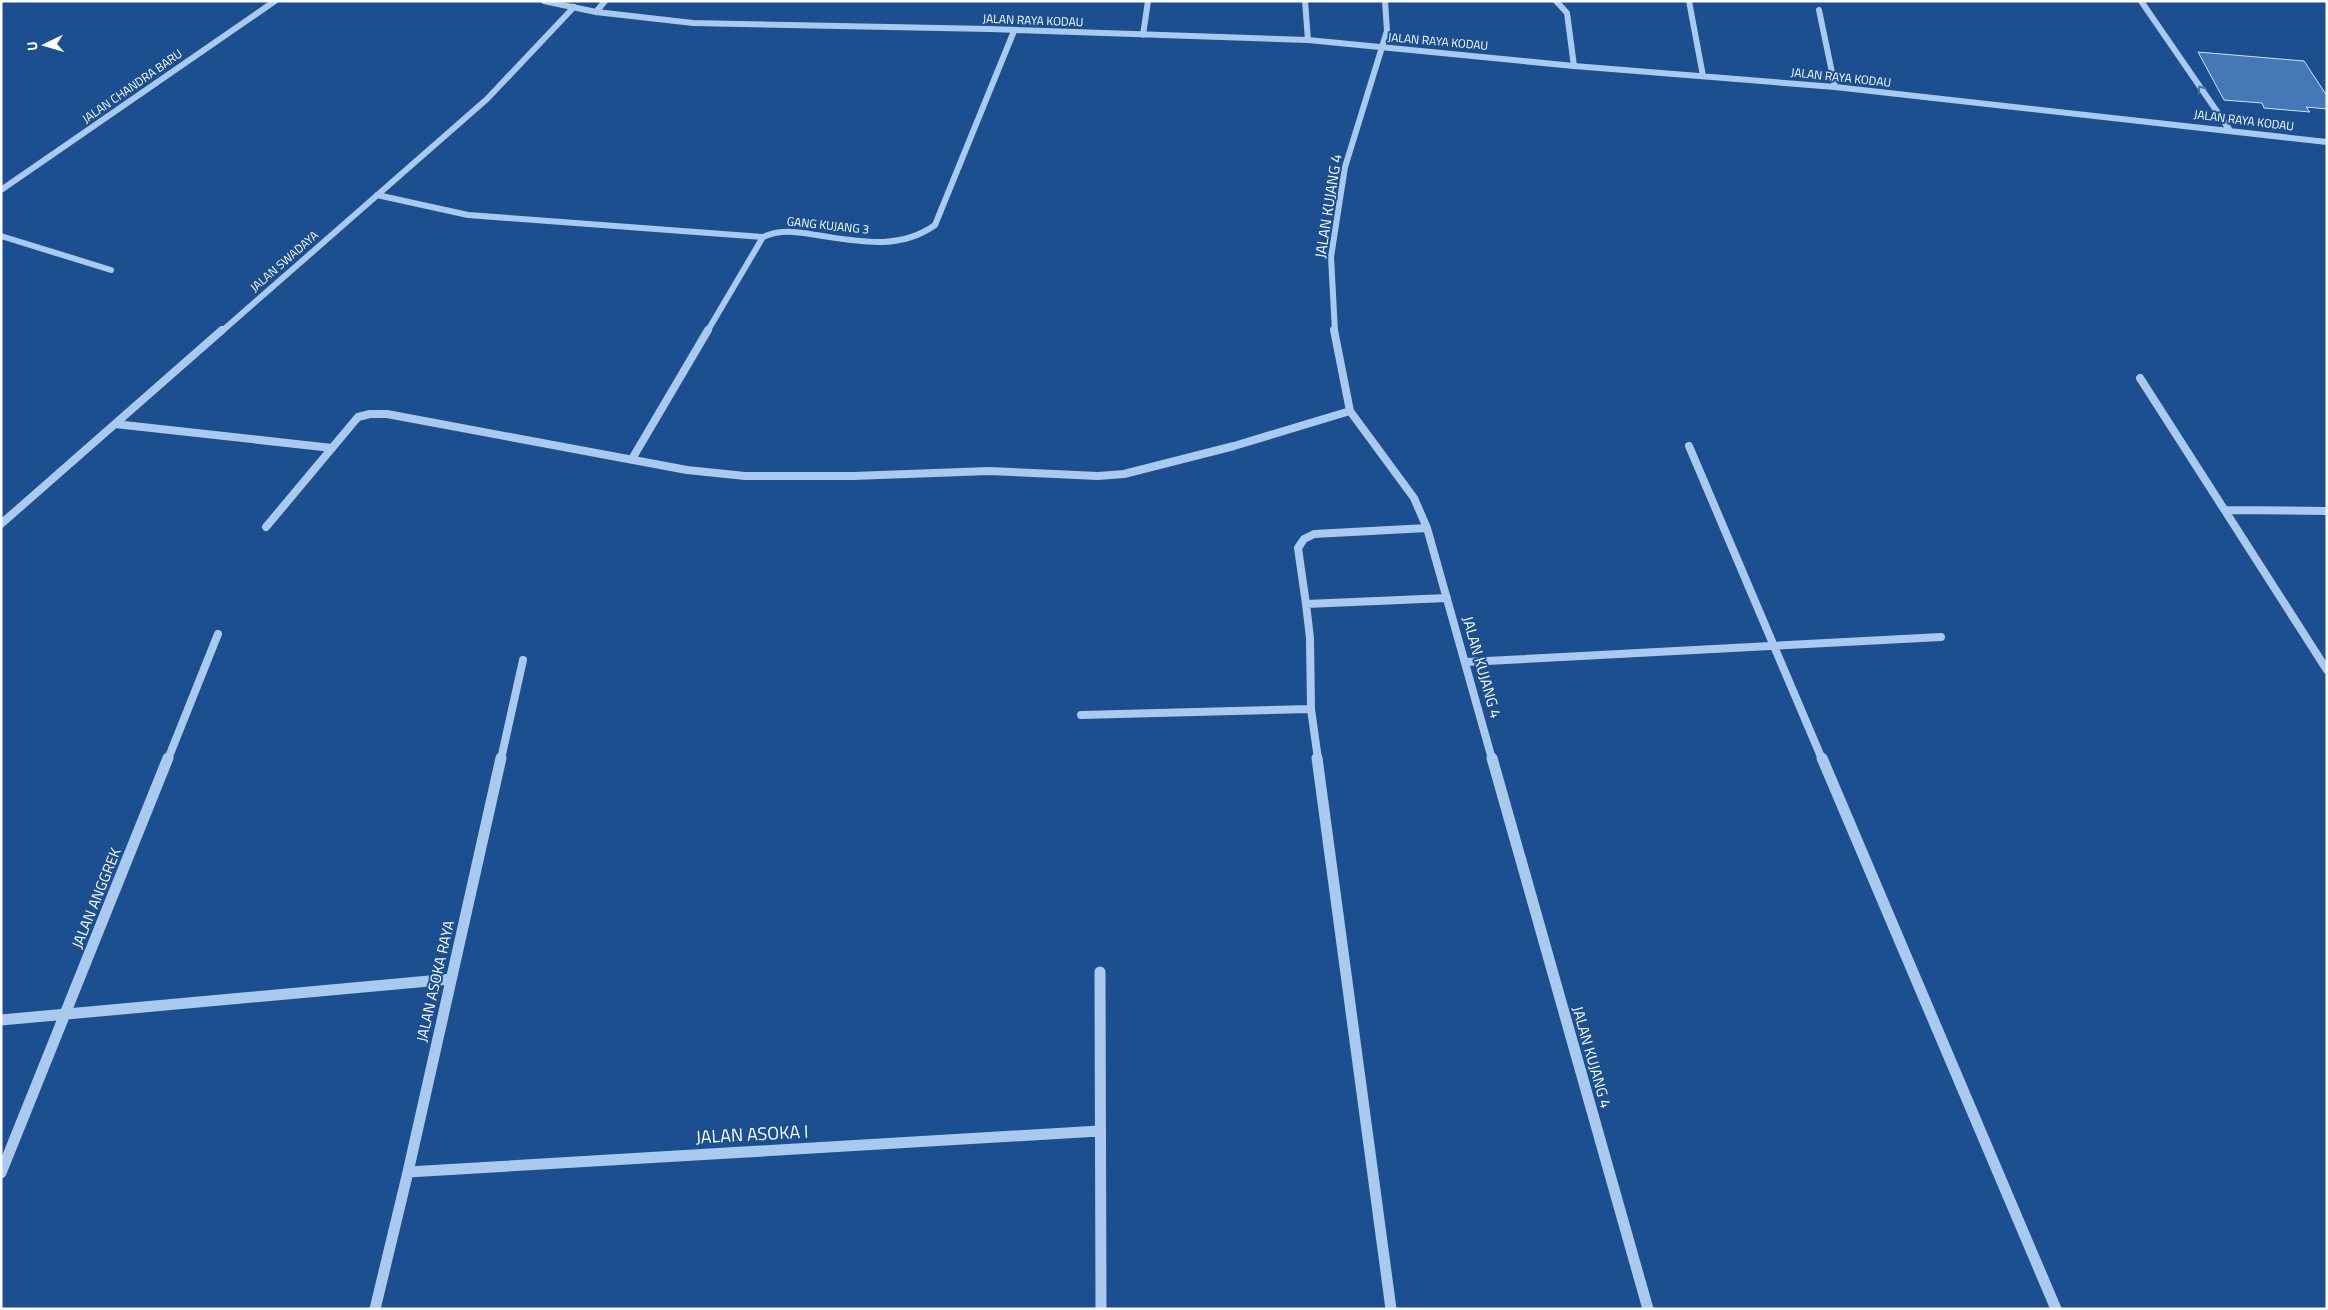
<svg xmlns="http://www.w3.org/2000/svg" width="2328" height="1310" viewBox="0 0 2328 1310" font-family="'Titillium Web',sans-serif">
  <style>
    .building { fill: #4478b7; stroke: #cfe3fa }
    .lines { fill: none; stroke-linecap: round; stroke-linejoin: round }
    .minor-far2 { stroke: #a9c9ee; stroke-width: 6 }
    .minor-far1 { stroke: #a9c9ee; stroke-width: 8 }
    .minor { stroke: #a9c9ee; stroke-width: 11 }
    .oneway { stroke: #4674ac }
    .labels { text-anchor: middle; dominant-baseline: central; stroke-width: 4; stroke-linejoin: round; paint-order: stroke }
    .far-street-label { font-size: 12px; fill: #fff; stroke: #1b4f8f }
    .street-label { font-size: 15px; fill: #fff; stroke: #1b4f8f }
    .near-street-label { font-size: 18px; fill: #fff; stroke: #1b4f8f }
  </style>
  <rect width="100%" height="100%" fill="#1b4f8f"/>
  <!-- building -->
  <path class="building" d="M2198,52L2304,61L2327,96V109L2306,107L2310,112L2264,108L2262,103L2224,100Z"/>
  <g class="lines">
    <!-- minor-far2 -->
    <path class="minor-far2" d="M544,1L596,12L693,23L990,29L1308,40L1574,66L1835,87L2327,142
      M1305,1L1308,40
      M1556,1L1567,13L1574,66
      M1689,1L1703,76
      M2141,1L2229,129
      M1819,10L1835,87
      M596,12L605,1
      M1143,35L1148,1
      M1,190L275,1
      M377,195L468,215L763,237
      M1,236L111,270
      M221,332L487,99L574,7
      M707,332L763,237C781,229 797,232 816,235C857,241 899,251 935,225L1014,31
      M1335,332L1331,257L1345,167L1387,31L1385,1"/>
    <!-- minor-far1 -->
    <path class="minor-far1" d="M1334,330L1350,411L1414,498L1427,528L1492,759
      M2140,378L2327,670
      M115,424L332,448
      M1689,446L1822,759
      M632,459L708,330
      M2225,510L2327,511
      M1,524L222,330
      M266,527L358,417L370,414H387L687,470L745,476H853L989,471L1098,476L1124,474L1234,446L1350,411
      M1306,604L1298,548L1304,539L1314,534L1427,528
      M1467,662L1941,637
      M1081,715L1311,709
      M168,759L218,634
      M501,759L523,660
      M1318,759L1311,709L1310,638L1306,604L1447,598"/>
    <!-- minor -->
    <path class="minor" d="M1317,758L1391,1309
      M1492,758L1648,1309
      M1822,758L2056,1309
      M1100,972L1101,1309
      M1,1020L451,979
      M408,1172L1099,1131
      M1,1173L168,758
      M375,1309L408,1172L501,758"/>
  </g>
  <!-- one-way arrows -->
  <defs><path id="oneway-chevron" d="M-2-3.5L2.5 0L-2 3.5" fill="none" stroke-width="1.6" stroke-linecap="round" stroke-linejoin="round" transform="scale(1.25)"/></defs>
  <use class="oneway" href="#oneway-chevron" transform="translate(2201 89) rotate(-125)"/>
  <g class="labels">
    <!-- far-street labels -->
    <g class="far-street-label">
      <text transform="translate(1033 20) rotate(2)">JALAN RAYA KODAU</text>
      <text transform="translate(1438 41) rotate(5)">JALAN RAYA KODAU</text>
      <text transform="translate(1841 77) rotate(6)">JALAN RAYA KODAU</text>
      <text transform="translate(132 86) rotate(-35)">JALAN CHANDRA BARU</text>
      <text transform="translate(2244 120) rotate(7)">JALAN RAYA KODAU</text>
      <text transform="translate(828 225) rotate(6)">GANG KUJANG 3</text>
      <text transform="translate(284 261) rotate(-41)">JALAN SWADAYA</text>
    </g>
    <!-- street labels -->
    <g class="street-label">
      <text transform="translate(1328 206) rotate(-81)">JALAN KUJANG 4</text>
      <text transform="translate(1482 667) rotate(74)">JALAN KUJANG 4</text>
      <text transform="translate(96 898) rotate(-68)">JALAN ANGGREK</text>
      <text transform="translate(435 981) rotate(-77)">JALAN ASOKA RAYA</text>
      <text transform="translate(1592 1057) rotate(74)">JALAN KUJANG 4</text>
    </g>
    <!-- near-street labels -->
    <g class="near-street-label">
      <text transform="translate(752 1134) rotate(-3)">JALAN ASOKA I</text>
    </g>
  </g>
  <!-- border -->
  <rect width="2328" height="1310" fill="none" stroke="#ffffff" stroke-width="5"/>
  <!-- north arrow -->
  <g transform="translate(45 45) rotate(265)" stroke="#1b4f8f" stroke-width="4" paint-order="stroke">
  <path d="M0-4L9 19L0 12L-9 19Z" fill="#ffffff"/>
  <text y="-8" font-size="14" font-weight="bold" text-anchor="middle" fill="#ffffff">U</text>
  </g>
</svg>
